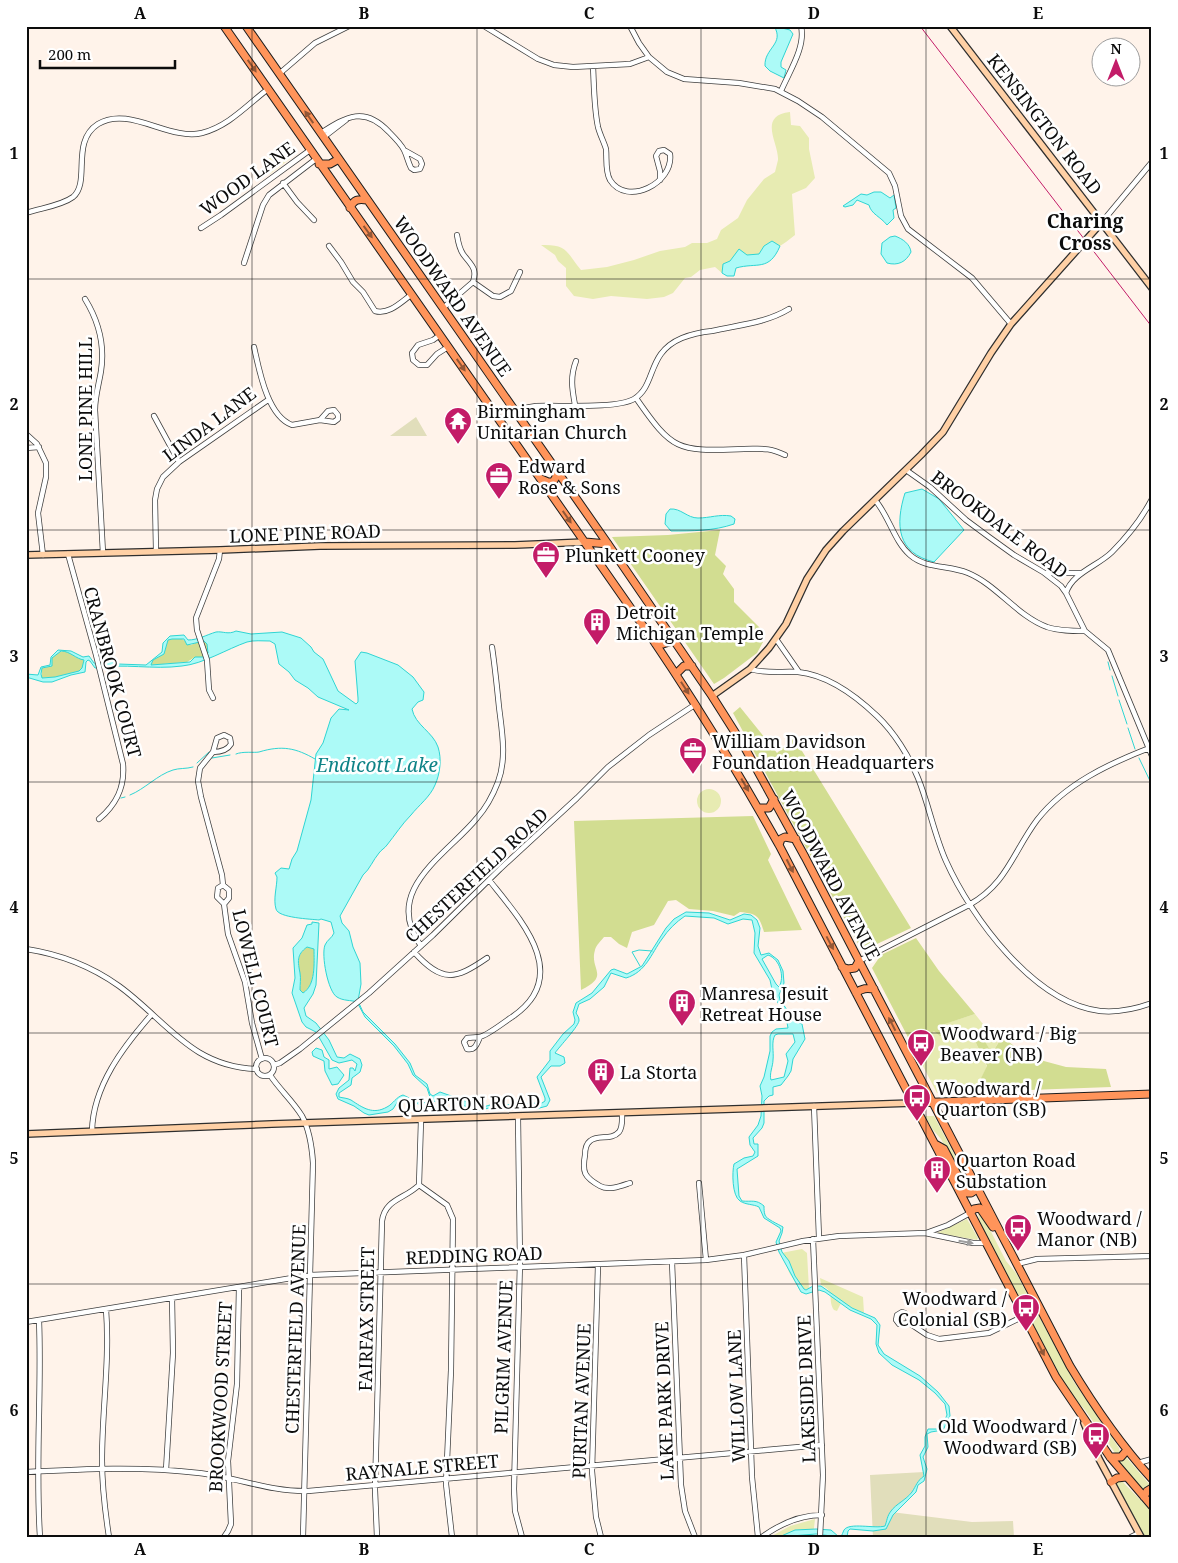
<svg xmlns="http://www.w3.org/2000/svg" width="1178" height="1563" viewBox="0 0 1178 1563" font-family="'Noto Serif',serif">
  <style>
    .green { fill: #e7ebb2 }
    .forest { fill: #d2dd91 }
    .cemetery { fill: #e1debb }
    .pitch { fill: #f2efc5 }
    .water { fill: #acfaf7; stroke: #2fd5d3; fill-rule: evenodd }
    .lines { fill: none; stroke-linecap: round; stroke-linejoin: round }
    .stream { stroke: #2fd5d3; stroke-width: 1 }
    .street-casing { stroke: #3f3f3f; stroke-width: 6 }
    .secondary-casing { stroke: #2e2e2e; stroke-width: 8 }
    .primary-casing { stroke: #1d1d1d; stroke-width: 9 }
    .street { stroke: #fff; stroke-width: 4.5 }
    .secondary { stroke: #ffd0a5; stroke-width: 5.5 }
    .primary { stroke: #ff945a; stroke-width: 7 }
    .rail { stroke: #c31c68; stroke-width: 1 }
    .oneway { fill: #925737 }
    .oneway2 { fill: #9e9e9e }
    .grid { fill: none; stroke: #0c0c0c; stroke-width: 1; stroke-opacity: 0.55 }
    .labels { text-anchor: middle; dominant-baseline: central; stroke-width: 5; stroke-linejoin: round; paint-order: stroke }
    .street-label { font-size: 18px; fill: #0c0c0c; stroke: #fff }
    .poi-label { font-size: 18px; fill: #0c0c0c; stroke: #fff; text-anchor: start }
    .neighbourhood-label { font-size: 19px; font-weight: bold; fill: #0c0c0c; stroke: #fff }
    .water-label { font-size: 19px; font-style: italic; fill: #0f8387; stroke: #fff }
    .neatline { fill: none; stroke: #0c0c0c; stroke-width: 2 }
    .grid-label { font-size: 16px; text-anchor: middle; font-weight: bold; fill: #0c0c0c }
  </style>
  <rect width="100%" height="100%" fill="#fff3ea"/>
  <!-- green -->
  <path class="green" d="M790,112L791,125L800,126L809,138V149L815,178L806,188L792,194L795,235L786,242L780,246L772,241L764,246L759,254C751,256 745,257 739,250L730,261L723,264L722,273L715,267L700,270L691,277L685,278L673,293L664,297L647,299L611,296L593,299L574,296L566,286V268L558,261L555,255L541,245C568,244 566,252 581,270L607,267L634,260L660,251L685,247L692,243H707L717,239L721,230L738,218L747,200L764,179L775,172C776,168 777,164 778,160C779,143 757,116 790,112Z
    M697 801a12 12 0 1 1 24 0a12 12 0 1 1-24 0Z
    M975,1014L998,1043L992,1053L978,1031L976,1043L987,1067L979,1082V1092L937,1093L911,1043L925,1049L926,1041L934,1031L947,1033L938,1026Z
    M925,1116H934L970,1184V1188H968L965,1186L941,1139L933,1130Z
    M978,1213H981L984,1218L1006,1261L1016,1273L1074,1382L1119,1448L1120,1453H1115L1085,1410L1075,1399L1059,1374L979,1220Z
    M967,1219L978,1238L977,1240L937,1233Z
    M802,1249L807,1253L809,1289H799C796,1283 793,1279 790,1274C786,1267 787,1259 781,1253Z
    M820,1278L863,1297L864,1313L841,1303L837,1311L834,1310C827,1300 836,1291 821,1285Z
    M1126,1457L1150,1485L1145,1487L1143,1490L1119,1462Z
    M1120,1479L1152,1512V1537H1144L1116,1483Z
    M815,1519L813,1537H770L790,1526Z"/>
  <!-- forest -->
  <path class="forest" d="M720,530L715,555L726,566L723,574L734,589V602L760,628L763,642L757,653L724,678L714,684L612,537L668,535Z
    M168,639H182L191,645L202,640L207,644L208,653L203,657H195L187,662L151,665L153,660L164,654Z
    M67,651L85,660L82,668L79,671L55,677L42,678V668L52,666L51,659C57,653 59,651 67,651Z
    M740,707L777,753L794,738L911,928L862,951L733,713Z
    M753,816L771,854L768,860L802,930L764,932C759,915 757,914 740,912L734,916L713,911L689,909L676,900L668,901L654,925L632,932L627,948L619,944L611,937H604C601,941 596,945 595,950C589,970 611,975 581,990L574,821Z
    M916,938L939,971L975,1014L939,1026L947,1033L940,1036L934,1031L926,1041V1049L911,1043L872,968L881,955Z
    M307,947L314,949C314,963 316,985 303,993L300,990C300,986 301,982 300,977C299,964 295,956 307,947Z
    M978,1030L992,1053L1002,1037L1029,1057L1066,1067L1106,1069L1111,1087L979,1092V1082L987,1066L976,1043Z"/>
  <!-- cemetery -->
  <path class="cemetery" d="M416,417L427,436H390Z
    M924,1472V1477C917,1481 916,1487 912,1492C905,1500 897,1504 891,1512L972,1522L1013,1521L1014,1537H873L870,1475Z"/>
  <!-- pitch -->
  <path class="pitch" d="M282,149L290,159L270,174L262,163Z"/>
  <!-- water -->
  <path class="water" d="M774,26L790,30L793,34L781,62V67L786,70L784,78L770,71L765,66C764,48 785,44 774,26Z
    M874,192H881L890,198L894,195L896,208L893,210L894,218L887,225C881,217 871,214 869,205L857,200L853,205L845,207L843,206L861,194L867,195Z
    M895,236C903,239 910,244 911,252C906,262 898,266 887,263L881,254L882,243L890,237Z
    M772,241L780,246C769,272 757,262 736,268L734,276H727L722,273L723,264L730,261L739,249L747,255L759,254L764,246Z
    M922,489L939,499L964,530L934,562C897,553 895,525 905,493Z
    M670,509C681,508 687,518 698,518C710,518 719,514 731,516L735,519L734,524C714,531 692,531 671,531L665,524L666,514Z
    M236,631L251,634L282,632L301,638L311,647L314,652L323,659L338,691L356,704L358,702V698L355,661L361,652L367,653L398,665L413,677L424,692L423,700L418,702L412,709C415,725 433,732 438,747C442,759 440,774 435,785C430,797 419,805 411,815C402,824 395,835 387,845C385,848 381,850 379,853C373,860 370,869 363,875L340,916L342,923L349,931L353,947L360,963L361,984L358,1001L363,1012L395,1044L410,1063L415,1075L427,1084L430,1094L433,1096L440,1092L471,1103L477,1109L493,1104L503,1106L513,1104L542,1103L545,1101V1098L537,1077L550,1060V1051L563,1034L574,1024L575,1020L573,1012L576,1003L592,993L611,970L614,969L627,974L642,966L666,928L674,919L686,912L709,913L730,920L744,914L751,915L757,920L760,928L758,946L761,955L769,953L778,960L783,971L784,983L779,995L780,1000L795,1021L802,1024L805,1039L793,1059L791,1071L788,1076L781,1085L773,1087V1095L769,1096L764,1101V1123L762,1128L753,1138L754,1144H758V1156L737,1169L739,1196L742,1201C752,1202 756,1199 764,1206C764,1209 764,1212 765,1215C766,1219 778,1224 783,1227L782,1233L779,1241L782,1252L789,1261L795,1276L804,1289L806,1290L813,1286H821L852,1308L875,1318L880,1325L878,1345L884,1354L920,1376L938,1392L949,1406L950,1416L943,1430L931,1432L927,1434L928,1447L923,1457L927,1469L924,1481L918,1485L916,1492L893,1515L886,1529L873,1531L850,1529L848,1531L847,1537H841C842,1535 843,1532 844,1530C849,1522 875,1529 885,1526C887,1521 887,1516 891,1511C896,1504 906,1500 912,1492C916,1486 917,1481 924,1476L920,1455L925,1446V1437L928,1429H939L942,1426L947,1415L945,1404L935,1393L919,1380L892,1365L879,1353L876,1344L877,1325L871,1319L850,1310L825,1292L819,1290L806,1294L801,1292L779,1252L776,1242L781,1231L780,1228L764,1218L759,1207C753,1204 746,1205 740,1201C732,1196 732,1172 734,1164L744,1158L753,1156L755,1152L750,1145L749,1137L758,1125L761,1116L762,1096L760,1086L764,1077L770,1051V1036L772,1032L776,1029L788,1028L786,1017L773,994L770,980L754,953L755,933L752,920L743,919L728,924L714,918L685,916C676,922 668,930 662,939C651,954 646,972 626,978L611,973L604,987L590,999L579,1004L576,1013C577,1015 579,1017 579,1020C580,1025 559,1047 555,1053L564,1057L565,1063L560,1066H551L541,1077L550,1100L547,1106L536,1109L493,1107L477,1111L447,1099L439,1098L427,1107L404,1099L398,1101L393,1109L388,1112L369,1115L364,1113L354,1106L338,1099L336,1094L339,1088L349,1080L350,1068H353L355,1071L357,1064L352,1060L339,1063L332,1060L316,1032L306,1027L302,1022L292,993L295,978L293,948L302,938L307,925L312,924V922L319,923L316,985L313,994L304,1008L306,1016L316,1023L329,1040L337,1057L344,1058L350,1054L360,1059L362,1065L360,1072L352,1078L351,1085L339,1093V1097C343,1098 347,1098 351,1100C363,1108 373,1115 387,1107C393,1104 396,1097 403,1095L420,1103L429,1102L430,1097L427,1088L413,1075L408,1064L394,1046L365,1017L357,1002C351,1000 343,1001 337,997C328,992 321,955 325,945C327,940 332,938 334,933L331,922L321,919L319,920C311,919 278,918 276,909C273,899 277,887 277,877L275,873L281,868L289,869L292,859L297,851L311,800L316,754L323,743L331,718L339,709L349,710L318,697L308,688L295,680L289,672L279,664L275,644L270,641C262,641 254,640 247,642C227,649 203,664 182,666C153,670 124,663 95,668L90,661L88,660L86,662L85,672L71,675L52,682H43L26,677V674L38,675L41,667L50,665L51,657L58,650L71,651L83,657L89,656L94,663L97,664L112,661L118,664L146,665L162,652L163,643L170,636L184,635L188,640C198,640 206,635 216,632C223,631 228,635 236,631ZM172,639H184L187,645L204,641L207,644L208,653L203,657H195L190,662L151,665L153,660L164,654L168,640ZM61,651C70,651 76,659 84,660L82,668L79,671L55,677L42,678L41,674L42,668L52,666V658ZM307,947L314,949C314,963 316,985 303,993L300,990C300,984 301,979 300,973C298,962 296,955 307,947ZM768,955C780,959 785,977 779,987L776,984L762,959ZM778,1034H793L795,1042L786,1054L788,1061L784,1077L771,1080C769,1074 773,1066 773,1060C774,1052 771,1042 775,1035Z
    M316,1048L322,1050L324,1057L329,1060V1069L337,1067L344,1075L338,1084L332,1085L325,1071L324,1061L313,1056L312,1052Z
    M816,1529L831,1530L839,1537L816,1534L779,1537L795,1530Z"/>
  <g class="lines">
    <!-- stream -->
    <path class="stream" d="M1108,662L1110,670
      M1112,676L1118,696
      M1119,700L1127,724
      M1128,728L1135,749
      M236,754C243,751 254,753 259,752C282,745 296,748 315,759
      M212,758L230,755
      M1139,758L1152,785
      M197,763L209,752
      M130,795C145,789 157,775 173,770C179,768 186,769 193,767
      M121,798L125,797
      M640,966L632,952L639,950L652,951"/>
    <defs>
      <path id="street" d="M484,26L538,59L554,65L573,67L630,64L649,57L667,72L684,79L739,83L775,89L798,101L822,117L889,173L895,186L901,216L908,229L972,278L1011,324
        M630,26L639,43L649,57
        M593,66C594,86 594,108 598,127C600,135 604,142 606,149C607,159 605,171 610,180C627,207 674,183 670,154L664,150L659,151L656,156L660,171V180
        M279,74L315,43L349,26
        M781,91C789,72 806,47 801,26
        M321,133C347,116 365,106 389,132C394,137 401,144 404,150C407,156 408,162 411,168L414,170L420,169L422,164L420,159L404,150
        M324,137L346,120
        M283,183L297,202L314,220
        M26,213C40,208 61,206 73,197C91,182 70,142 98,124C129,105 169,141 202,133C229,126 247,105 268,89
        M1102,222L1152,162
        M201,228L221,215L310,150
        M457,235C458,241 459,248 463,254C470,264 478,268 473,282
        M329,246L341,262L353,282L363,292L375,311C389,315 401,302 411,295
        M244,263L263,205L269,195L316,159
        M473,282L493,296L500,297L511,291L520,272
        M85,299C98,320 105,345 101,371C99,384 95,396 95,410L103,553
        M443,308L473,282
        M440,335L433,340L418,345L412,353L413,360L419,365H427L437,354L448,347
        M254,347C259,369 267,416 292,425L320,420L334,422L338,419V415L334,410L328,411L320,420
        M636,398C674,453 678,451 744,449C762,449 768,447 785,455
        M575,405C572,389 570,377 576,361
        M516,413L524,408L536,406C558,405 617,409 634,399C657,385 646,353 682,338C692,334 702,332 712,331C738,325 766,323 789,309
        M154,416L179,462
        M26,434L37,444L46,463V477L38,513L43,555
        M26,448L39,447
        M906,470L930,487L966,520L989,537L1014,555L1043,572L1061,586L1066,593L1085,631L1108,650L1152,756
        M875,500C889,516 894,541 910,555C926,569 949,565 968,573C997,585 1017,616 1047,627C1059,631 1072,631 1085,631
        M156,551L155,500L157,489L163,477L179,462L268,400
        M68,554L96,655L123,764C125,787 117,804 99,819
        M1046,573H1081
        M1066,593C1072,573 1098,566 1112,552C1127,537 1142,518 1152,499
        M776,639L799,672
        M750,669C766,674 782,671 798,672C828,675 856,696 877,716C894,732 909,756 918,778C929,805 934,834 946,861C971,917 1034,1003 1100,1011C1118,1013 1135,1009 1152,1003
        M213,698L209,690L207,660L197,630L196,618L219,559L220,550
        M213,752C220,752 227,751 231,744L230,738L224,735L217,738L213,752L200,768L198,781L201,797L222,875L223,885L229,890V898L224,904
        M223,885L218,888L217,897L224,904L228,934L245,982L252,1023L262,1059
        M421,946C381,890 447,855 477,818C486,808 493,795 498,782C507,758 502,732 499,707C497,687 495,667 492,647
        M26,949C59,954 91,966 119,986C166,1020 191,1067 257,1069
        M414,952C442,983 455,980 487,958
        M859,961L969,905C1007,884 1013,852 1037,820C1065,784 1110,763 1152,747
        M480,1037C477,1044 475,1051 467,1049L464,1042L467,1038C471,1037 475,1038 479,1037C487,1036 504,1022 512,1017C573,976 521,920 489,880
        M256 1067a9 9 0 1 1 18 0a9 9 0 1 1-18 0Z
        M274,1065L280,1063L300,1049L369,993L433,935L500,869L577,798L608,767L649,735L696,704
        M270,1075C279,1089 293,1101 302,1116C309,1129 312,1148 313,1163L303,1537
        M814,1106L819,1238
        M622,1113C622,1119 623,1127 619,1132C611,1141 598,1134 590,1141C586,1144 585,1150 585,1155C582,1172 584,1177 600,1186C609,1191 621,1186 630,1183
        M518,1117L520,1262L514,1489L515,1511L522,1537
        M92,1131C93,1086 123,1047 152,1014
        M699,1183L706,1260
        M419,1185L447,1205L453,1219L451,1370L446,1484L452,1537
        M926,1233L948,1225L970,1213
        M813,1239L823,1475L820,1537
        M744,1255L752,1477L758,1537
        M672,1262L681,1485L685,1511L695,1537
        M1017,1264L1037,1259L1152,1256
        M598,1265L592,1471L596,1517L601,1537
        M106,1309C110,1360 102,1410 102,1460C102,1486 105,1511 109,1537
        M39,1320C42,1392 35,1464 40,1537
        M26,1322L310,1275L706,1260L744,1255L803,1241L839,1236L925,1233L973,1243H986
        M909,1323L899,1324L896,1320L897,1315L902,1312L905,1313L908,1317L909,1323L927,1335L939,1339L989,1333L1024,1316
        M1138,1463L1152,1459
        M166,1470L173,1353L172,1298
        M26,1472C84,1469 142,1466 199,1473C236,1477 270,1492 308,1491L822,1445
        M224,1537L228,1531L231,1524L228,1461L237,1384L239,1287
        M377,1537L375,1490L382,1221C385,1199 405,1199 419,1185L421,1120
        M762,1537C780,1524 800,1515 822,1515
        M1131,1537L1139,1533"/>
      <path id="secondary" d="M950,26L1152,288
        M26,555L220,550L320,546L515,545L585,542
        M712,696L750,669L769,648L786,624L807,579L826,550L843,531L921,455L943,432L991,353L1011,324L1102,222
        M26,1134L272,1124L913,1103
        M1084,1423L1099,1459L1141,1537"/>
      <path id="primary" d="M224,26L653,640C699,708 739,774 779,845L1056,1377L1110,1457L1152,1506
        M246,26L608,544L712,696L745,748L805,857L1070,1366C1094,1406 1120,1444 1152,1479
        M319,164H330L339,159
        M350,208C354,199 358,199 367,200
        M541,479L548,482H553L556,477V471
        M585,542L608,544
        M655,643L663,644L669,642L670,635
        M676,674L684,666H692
        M758,808H769L774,799
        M779,845L781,839L785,837L796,839
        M842,967L848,969L855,968L859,961
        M856,993C862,988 867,988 874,989
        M913,1103L1152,1094
        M935,1144L944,1149L967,1193H971L977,1189
        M970,1213L974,1209L980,1208L993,1227
        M1110,1457H1121L1127,1450
        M1111,1482L1117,1478L1126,1477
        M1144,1497L1147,1491L1152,1488"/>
    </defs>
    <!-- street casing -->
    <use href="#street" class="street-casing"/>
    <!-- secondary casing -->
    <use href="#secondary" class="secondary-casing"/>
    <!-- primary casing -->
    <use href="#primary" class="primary-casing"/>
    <!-- street -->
    <use href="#street" class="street"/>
    <!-- secondary -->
    <use href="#secondary" class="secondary"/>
    <!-- primary -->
    <use href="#primary" class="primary"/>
    <!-- rail -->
    <path class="rail" d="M920,26L1152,327"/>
  </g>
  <!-- one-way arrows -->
  <defs><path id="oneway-solid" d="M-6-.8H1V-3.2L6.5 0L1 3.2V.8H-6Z" transform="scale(1.25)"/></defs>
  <g class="oneway">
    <use href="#oneway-solid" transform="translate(252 66) rotate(55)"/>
    <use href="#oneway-solid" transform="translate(309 117) rotate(-125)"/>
    <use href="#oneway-solid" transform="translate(368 232) rotate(54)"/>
    <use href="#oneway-solid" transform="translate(461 365) rotate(55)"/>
    <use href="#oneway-solid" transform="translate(567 517) rotate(55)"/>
    <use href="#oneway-solid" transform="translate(685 688) rotate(57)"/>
    <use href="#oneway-solid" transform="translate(745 785) rotate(60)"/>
    <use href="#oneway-solid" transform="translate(790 866) rotate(63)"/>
    <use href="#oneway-solid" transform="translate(830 943) rotate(62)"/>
    <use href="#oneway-solid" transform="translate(892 1024) rotate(-117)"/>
    <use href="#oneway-solid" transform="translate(1041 1349) rotate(63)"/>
  </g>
  <use class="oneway2" href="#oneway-solid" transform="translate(966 1242) rotate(10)"/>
  <!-- grid -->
  <path class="grid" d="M252,26V1537M477,26V1537M701,26V1537M926,26V1537M26,279H1152M26,530H1152M26,782H1152M26,1033H1152M26,1284H1152"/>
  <!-- icons -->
  <defs>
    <symbol id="temple-pin" viewBox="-11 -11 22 30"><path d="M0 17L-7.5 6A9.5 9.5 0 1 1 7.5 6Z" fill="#c31c68" stroke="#fff"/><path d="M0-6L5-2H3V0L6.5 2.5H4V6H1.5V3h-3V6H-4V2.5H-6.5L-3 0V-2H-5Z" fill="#fff"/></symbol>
    <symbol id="office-pin" viewBox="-11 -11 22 30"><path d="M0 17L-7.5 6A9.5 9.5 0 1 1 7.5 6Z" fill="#c31c68" stroke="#fff"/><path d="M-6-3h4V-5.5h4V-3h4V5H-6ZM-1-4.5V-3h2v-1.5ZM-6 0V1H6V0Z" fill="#fff"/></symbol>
    <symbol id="building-pin" viewBox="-11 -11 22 30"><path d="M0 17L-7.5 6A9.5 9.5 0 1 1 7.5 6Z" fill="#c31c68" stroke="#fff"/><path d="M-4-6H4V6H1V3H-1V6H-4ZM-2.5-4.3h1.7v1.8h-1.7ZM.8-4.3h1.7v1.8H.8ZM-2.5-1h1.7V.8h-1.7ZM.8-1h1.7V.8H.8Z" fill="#fff"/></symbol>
    <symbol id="bus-pin" viewBox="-11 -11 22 30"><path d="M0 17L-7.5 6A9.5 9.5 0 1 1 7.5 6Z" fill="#c31c68" stroke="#fff"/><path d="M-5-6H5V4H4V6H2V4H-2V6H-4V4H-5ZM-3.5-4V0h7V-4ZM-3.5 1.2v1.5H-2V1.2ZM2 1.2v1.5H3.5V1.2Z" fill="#fff"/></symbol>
  </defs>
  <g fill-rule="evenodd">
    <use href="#temple-pin" x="442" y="405" width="32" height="43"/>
    <use href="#office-pin" x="483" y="460" width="32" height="43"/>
    <use href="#office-pin" x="530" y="539" width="32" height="43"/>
    <use href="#building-pin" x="581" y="606" width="32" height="43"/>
    <use href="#office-pin" x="677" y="735" width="32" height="43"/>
    <use href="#building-pin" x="666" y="987" width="32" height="43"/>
    <use href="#bus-pin" x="905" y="1027" width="32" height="43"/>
    <use href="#building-pin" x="585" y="1056" width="32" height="43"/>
    <use href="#bus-pin" x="901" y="1082" width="32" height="43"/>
    <use href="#building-pin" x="921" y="1154" width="32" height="43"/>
    <use href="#bus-pin" x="1002" y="1212" width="32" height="43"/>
    <use href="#bus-pin" x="1010" y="1292" width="32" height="43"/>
    <use href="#bus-pin" x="1080" y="1420" width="32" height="43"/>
  </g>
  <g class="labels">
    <!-- street labels -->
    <g class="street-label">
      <text transform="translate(1045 124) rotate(52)">KENSINGTON ROAD</text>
      <text transform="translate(247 178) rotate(-36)">WOOD LANE</text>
      <text transform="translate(453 296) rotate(55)">WOODWARD AVENUE</text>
      <text transform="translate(85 409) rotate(-90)">LONE PINE HILL</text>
      <text transform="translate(209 424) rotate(-37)">LINDA LANE</text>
      <text transform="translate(1000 524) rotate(37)">BROOKDALE ROAD</text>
      <text transform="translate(305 533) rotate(-2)">LONE PINE ROAD</text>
      <text transform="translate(113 672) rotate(75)">CRANBROOK COURT</text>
      <text transform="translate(476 875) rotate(-43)">CHESTERFIELD ROAD</text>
      <text transform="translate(831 875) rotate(62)">WOODWARD AVENUE</text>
      <text transform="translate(256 978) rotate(76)">LOWELL COURT</text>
      <text transform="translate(469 1103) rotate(-2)">QUARTON ROAD</text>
      <text transform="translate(474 1255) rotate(-2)">REDDING ROAD</text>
      <text transform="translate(366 1319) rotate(-89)">FAIRFAX STREET</text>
      <text transform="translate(295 1329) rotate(-88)">CHESTERFIELD AVENUE</text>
      <text transform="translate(503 1357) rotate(-88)">PILGRIM AVENUE</text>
      <text transform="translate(806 1389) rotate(-92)">LAKESIDE DRIVE</text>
      <text transform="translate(736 1396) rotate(-92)">WILLOW LANE</text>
      <text transform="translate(220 1397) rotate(-87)">BROOKWOOD STREET</text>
      <text transform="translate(581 1401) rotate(-88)">PURITAN AVENUE</text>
      <text transform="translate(664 1401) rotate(-92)">LAKE PARK DRIVE</text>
      <text transform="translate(422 1467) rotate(-5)">RAYNALE STREET</text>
    </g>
    <!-- poi labels -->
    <g class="poi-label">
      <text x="477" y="411">Birmingham<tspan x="477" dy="21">Unitarian Church</tspan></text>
      <text x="518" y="466">Edward<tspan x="518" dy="21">Rose &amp; Sons</tspan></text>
      <text x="565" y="555">Plunkett Cooney</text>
      <text x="616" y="612">Detroit<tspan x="616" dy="21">Michigan Temple</tspan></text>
      <text x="712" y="741">William Davidson<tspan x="712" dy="21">Foundation Headquarters</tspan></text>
      <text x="701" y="993">Manresa Jesuit<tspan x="701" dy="21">Retreat House</tspan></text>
      <text x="940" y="1033">Woodward / Big<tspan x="940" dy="21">Beaver (NB)</tspan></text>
      <text x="620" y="1072">La Storta</text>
      <text x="936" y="1088">Woodward /<tspan x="936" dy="21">Quarton (SB)</tspan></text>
      <text x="956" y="1160">Quarton Road<tspan x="956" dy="21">Substation</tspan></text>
      <text x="1037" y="1218">Woodward /<tspan x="1037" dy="21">Manor (NB)</tspan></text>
      <text x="1007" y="1298" text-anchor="end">Woodward /<tspan x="1007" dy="21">Colonial (SB)</tspan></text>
      <text x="1077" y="1426" text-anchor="end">Old Woodward /<tspan x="1077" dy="21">Woodward (SB)</tspan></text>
    </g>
    <!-- neighbourhood labels -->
    <g class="neighbourhood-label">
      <text x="1085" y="221">Charing<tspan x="1085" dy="22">Cross</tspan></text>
    </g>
    <!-- water labels -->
    <g class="water-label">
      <text x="377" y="765">Endicott Lake</text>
    </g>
  </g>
  <!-- border -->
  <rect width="1178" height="1563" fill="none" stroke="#ffffff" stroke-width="55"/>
  <!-- north arrow -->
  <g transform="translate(1116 62)"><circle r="24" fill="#ffffff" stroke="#9e9e9e"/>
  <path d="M0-4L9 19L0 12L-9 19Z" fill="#c31c68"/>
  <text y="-8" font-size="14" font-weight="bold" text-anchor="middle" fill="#0c0c0c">N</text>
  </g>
  <!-- scale -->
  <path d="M40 60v8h135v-8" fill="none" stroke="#0c0c0c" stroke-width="2.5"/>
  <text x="48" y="60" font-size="15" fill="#0c0c0c" stroke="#ffffff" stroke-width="4" paint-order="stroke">200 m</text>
  <rect x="28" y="28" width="1122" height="1508" class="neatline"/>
  <g class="grid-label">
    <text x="140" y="19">A</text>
    <text x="364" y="19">B</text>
    <text x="589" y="19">C</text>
    <text x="814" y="19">D</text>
    <text x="1038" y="19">E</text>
    <text x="14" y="159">1</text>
    <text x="1164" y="159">1</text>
    <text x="14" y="410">2</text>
    <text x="1164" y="410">2</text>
    <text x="14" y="662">3</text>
    <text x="1164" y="662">3</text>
    <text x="14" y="913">4</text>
    <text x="1164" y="913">4</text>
    <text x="14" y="1164">5</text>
    <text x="1164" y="1164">5</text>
    <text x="14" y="1416">6</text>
    <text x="1164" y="1416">6</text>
    <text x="140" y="1555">A</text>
    <text x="364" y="1555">B</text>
    <text x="589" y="1555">C</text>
    <text x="814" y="1555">D</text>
    <text x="1038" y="1555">E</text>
  </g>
</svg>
